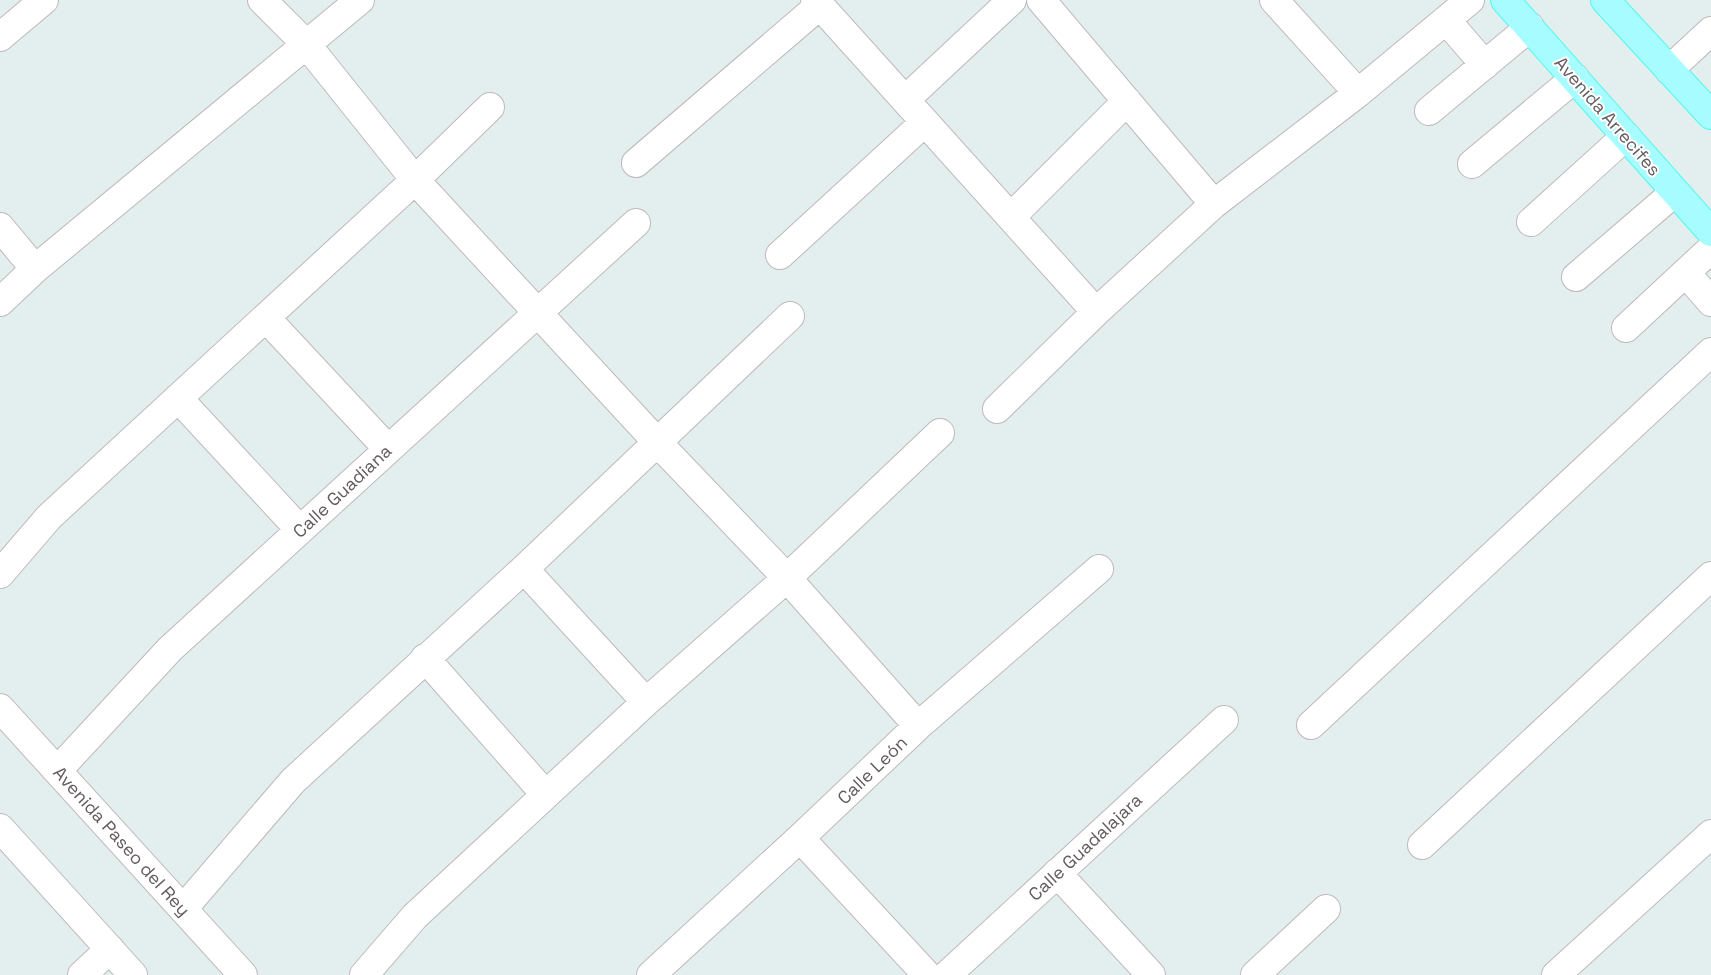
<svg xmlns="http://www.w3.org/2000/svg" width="1711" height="975" viewBox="0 0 1711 975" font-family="'Space Grotesk',sans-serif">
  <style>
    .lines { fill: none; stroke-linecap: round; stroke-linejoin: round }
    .minor-casing { stroke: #c0b8b9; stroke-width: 30 }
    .major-casing { stroke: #50faec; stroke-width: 30 }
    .minor { stroke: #fff; stroke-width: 28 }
    .major { stroke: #a7fcff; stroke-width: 28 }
    .labels { text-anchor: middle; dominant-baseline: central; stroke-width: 4; stroke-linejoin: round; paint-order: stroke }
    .street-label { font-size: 18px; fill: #645b5d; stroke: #fff }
  </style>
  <rect width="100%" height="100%" fill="#e2efee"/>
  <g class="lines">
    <defs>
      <path id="minor" d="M262,0L307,45L415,180L657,442L787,578L918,726
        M815,0L1096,312
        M1041,0L1214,204
        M1274,0L1358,93
        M1446,20L1485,65
        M0,37L44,0
        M1669,70L1711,31
        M905,100L1012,0
        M1429,111L1530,27
        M636,163L820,5
        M1472,164L1575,78
        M1011,217L1127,101
        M1531,222L1626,136
        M0,227L35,269
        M780,255L925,122
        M1686,273L1711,302
        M1576,277L1675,192
        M0,302L35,269L360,0
        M266,318L388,449
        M1626,328L1711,249
        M178,398L300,530
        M997,409L1096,312L1214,204L1358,93L1470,0
        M524,569L646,702
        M0,574L49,517L415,180L490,107
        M425,658L545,794
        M0,708L243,975
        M1311,725L1711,352
        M58,770L170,649L636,223
        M0,828L133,975
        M800,838L927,975
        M1422,845L1711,576
        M1057,873L1151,975
        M183,909L293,781L524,569L790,316
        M82,975L110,949
        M364,975L415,916L646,702L787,578L940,433
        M651,975L800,838L918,726L1099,569
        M947,975L1224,720
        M1255,975L1326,909
        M1556,975L1711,834"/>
      <path id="major" d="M1505,0L1711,232
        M1605,0L1711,115"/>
    </defs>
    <!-- minor casing -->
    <use href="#minor" class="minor-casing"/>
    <!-- major casing -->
    <use href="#major" class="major-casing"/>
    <!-- minor -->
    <use href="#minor" class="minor"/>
    <!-- major -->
    <use href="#major" class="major"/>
  </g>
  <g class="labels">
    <!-- street labels -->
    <g class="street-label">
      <text transform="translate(1608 116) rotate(49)">Avenida Arrecifes</text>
      <text transform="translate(342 491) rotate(-43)">Calle Guadiana</text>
      <text transform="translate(872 770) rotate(-44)">Calle León</text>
      <text transform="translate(122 841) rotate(48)">Avenida Paseo del Rey</text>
      <text transform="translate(1085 847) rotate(-43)">Calle Guadalajara</text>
    </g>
  </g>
</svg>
